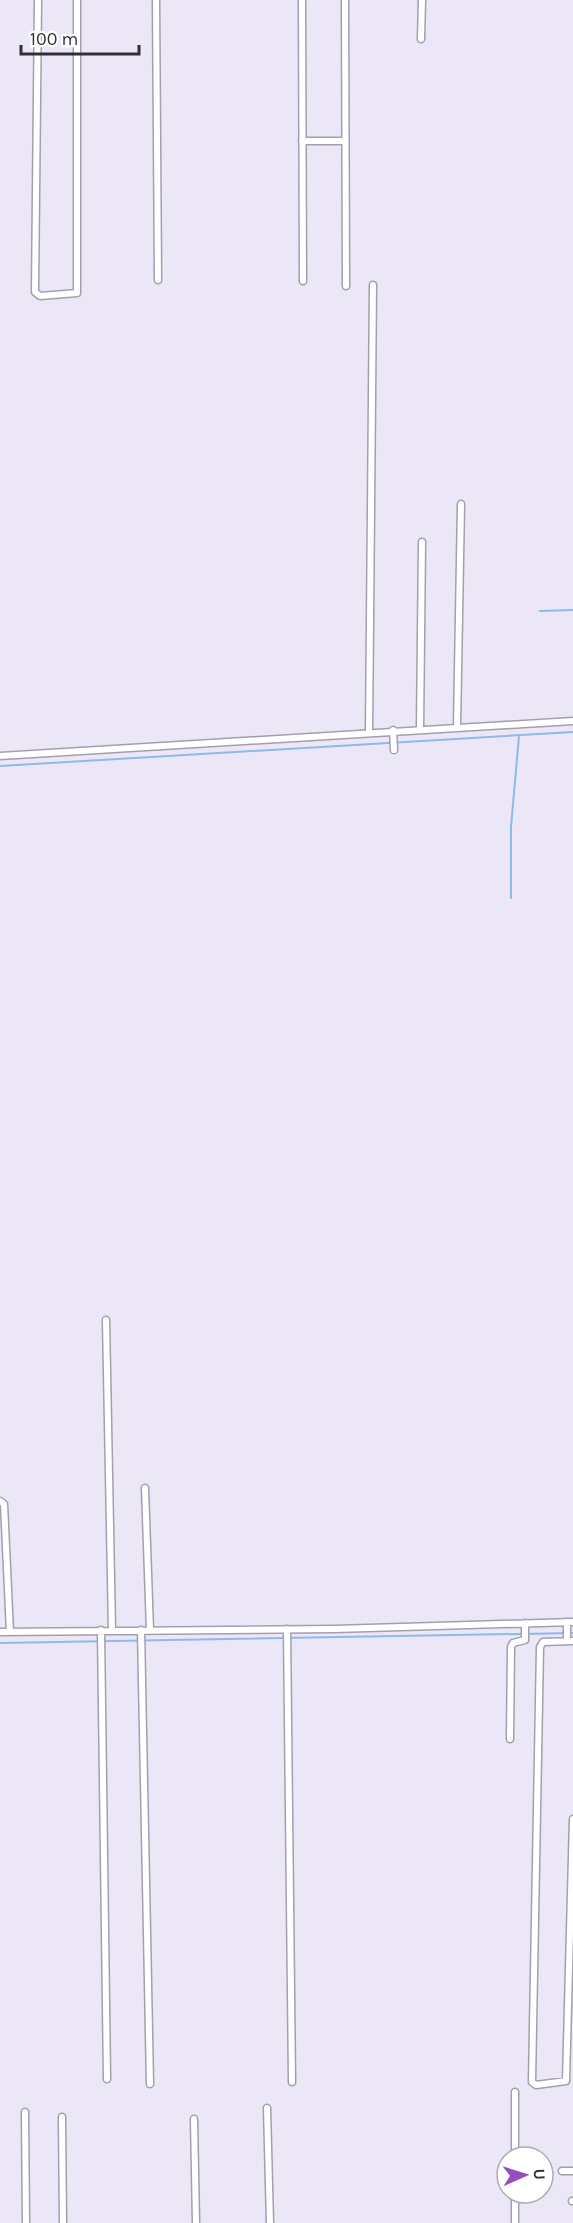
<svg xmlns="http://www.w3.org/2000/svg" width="573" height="2223" viewBox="0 0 573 2223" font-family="Karla,sans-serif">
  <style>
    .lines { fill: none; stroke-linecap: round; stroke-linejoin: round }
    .stream { stroke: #8eb9eb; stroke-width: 2 }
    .street-casing { stroke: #a49fad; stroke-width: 9 }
    .street { stroke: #fff; stroke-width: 6 }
  </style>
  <rect width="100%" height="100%" fill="#ece7f6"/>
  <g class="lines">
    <!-- stream -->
    <path class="stream" d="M540,611L573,610
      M0,766L573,732
      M511,898V827L519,736
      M0,1643L573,1633"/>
    <defs>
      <path id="street" d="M38,0L35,292L40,296L77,293V0
        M156,0L158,280
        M302,0L303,281
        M345,0L346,286
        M421,39L422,0
        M302,141H345
        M457,727L461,504
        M420,728L422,542
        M393,730L394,750
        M369,732L373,285
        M0,756L573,721
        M106,1320L112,1630
        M145,1488L150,1630
        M0,1501L4,1504L10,1632
        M567,1622V1641
        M287,1629L292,2082
        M101,1630L107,2079
        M141,1630L150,2084
        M0,1632L335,1629L573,1622
        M573,1641L543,1642L540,1647L532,2082L536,2085L566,2081L573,1819
        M510,1739L511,1647L513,1643L525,1640V1623
        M515,2092V2157
        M267,2108L270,2223
        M25,2112L26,2223
        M62,2117L63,2223
        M194,2119L196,2223
        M562,2171H573
        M515,2193V2223
        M572,2201H573"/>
    </defs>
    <!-- street casing -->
    <use href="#street" class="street-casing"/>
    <!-- street -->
    <use href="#street" class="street"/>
  </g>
  <!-- north arrow -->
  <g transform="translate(525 2175) rotate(87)"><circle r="28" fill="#ffffff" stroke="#adacae" stroke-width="1.5"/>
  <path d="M0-4.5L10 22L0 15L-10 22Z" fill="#974dc0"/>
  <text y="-9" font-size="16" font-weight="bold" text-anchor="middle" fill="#312f34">U</text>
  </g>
  <!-- scale -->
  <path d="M21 45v9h118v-9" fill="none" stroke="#312f34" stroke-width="3"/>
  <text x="30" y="45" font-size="18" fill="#312f34" stroke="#ffffff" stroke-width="4.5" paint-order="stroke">100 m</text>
</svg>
